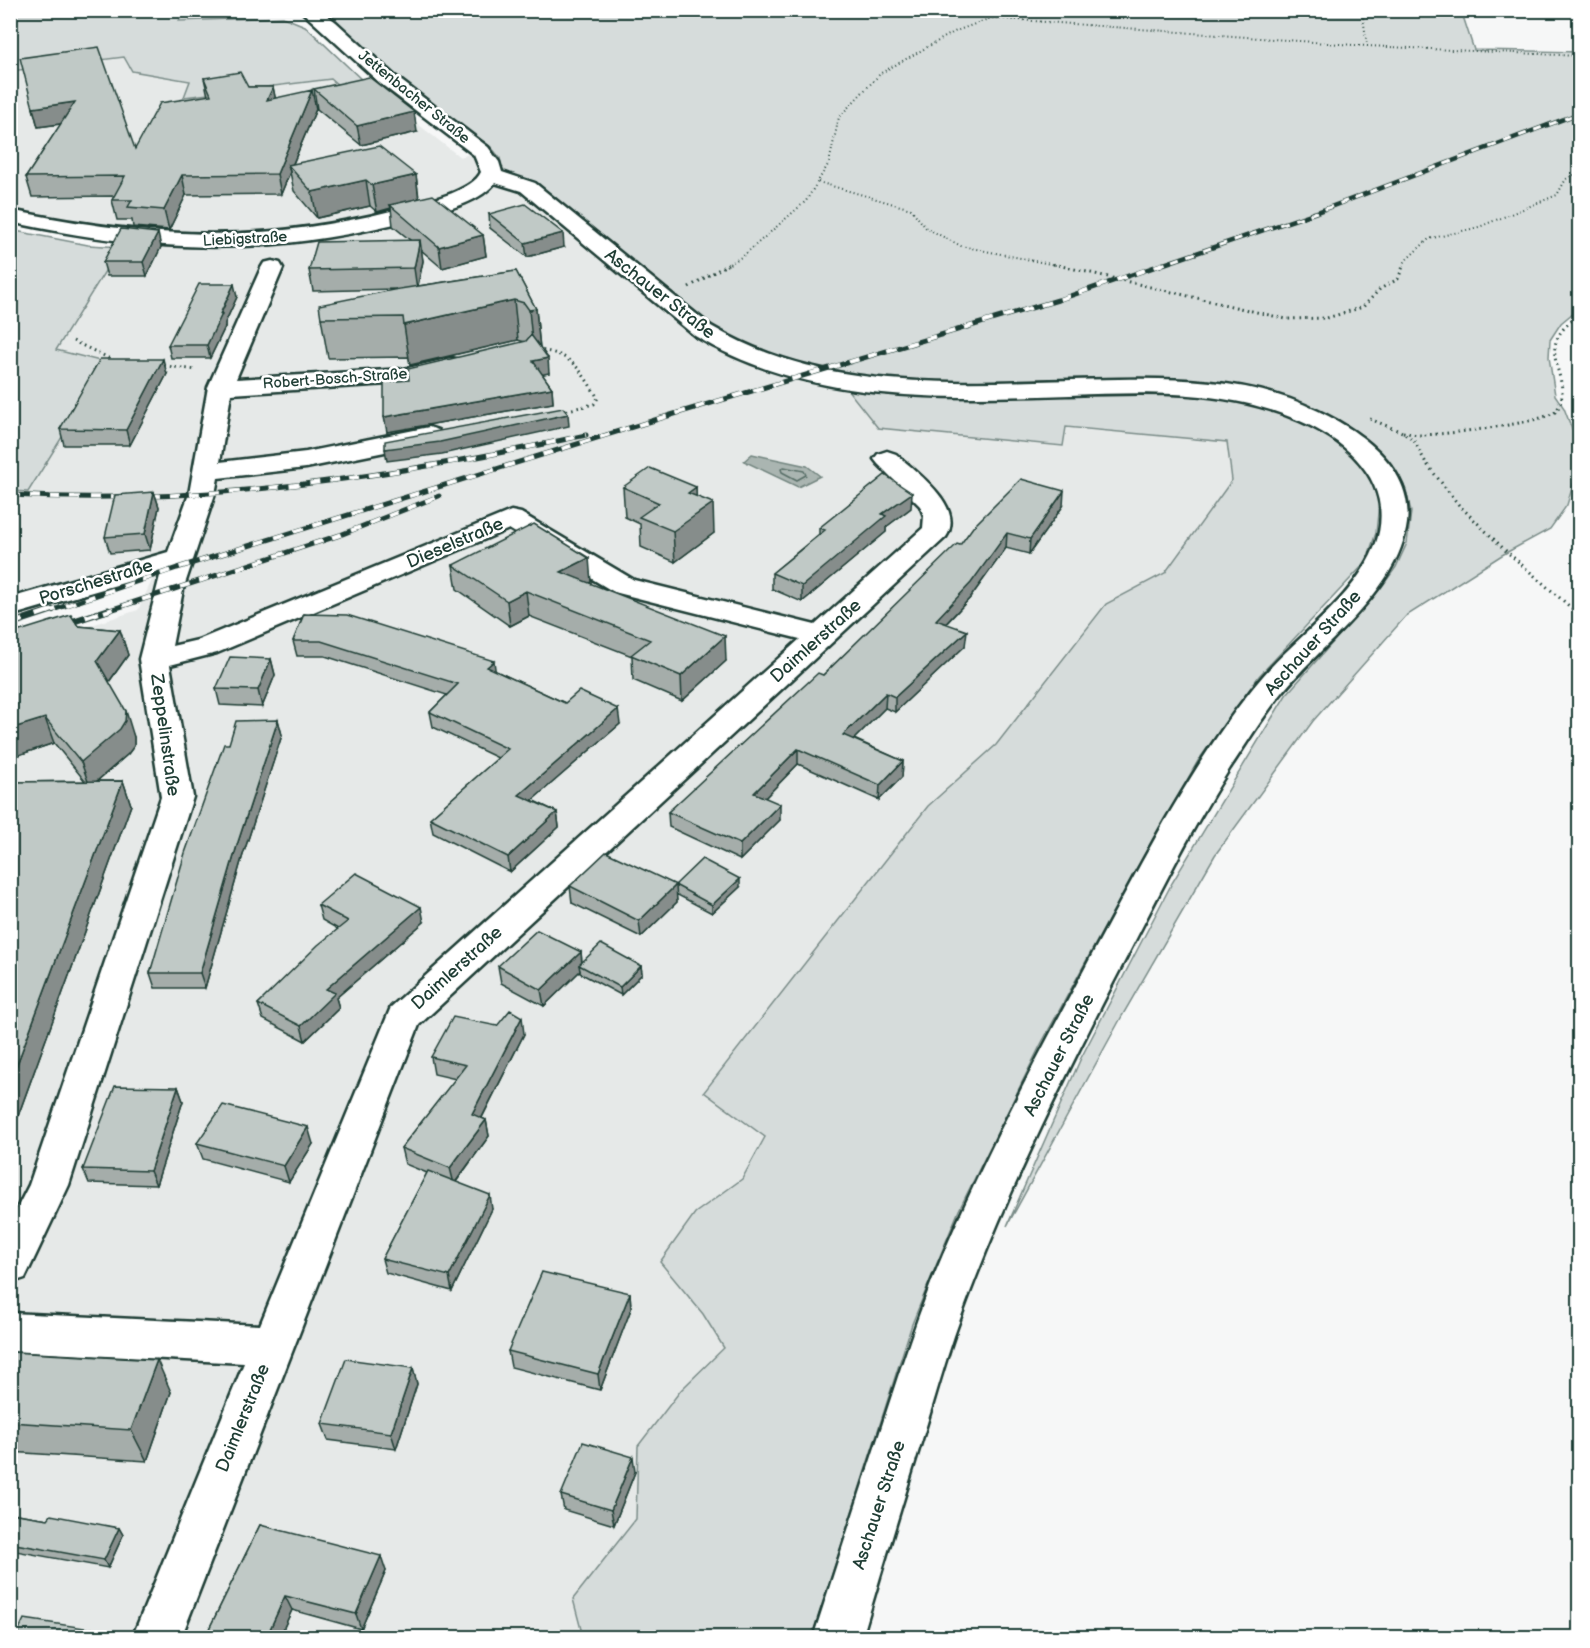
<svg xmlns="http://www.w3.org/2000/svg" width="1590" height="1648" viewBox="0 0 1590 1648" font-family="'Balsamiq Sans',sans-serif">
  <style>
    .built { fill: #e6e9e8 }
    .green { fill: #d6dcdb; stroke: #7a8c88; stroke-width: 1.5 }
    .water { fill: #aab5b1; stroke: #72857f; stroke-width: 1.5 }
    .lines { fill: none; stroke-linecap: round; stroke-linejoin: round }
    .shore { stroke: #576d66; stroke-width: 1.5 }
    .minor-casing { stroke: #1f3d34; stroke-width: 5 }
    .path-far2 { stroke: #1f3d34; stroke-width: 2; stroke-dasharray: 1 3; stroke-linecap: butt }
    .path-far1 { stroke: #1f3d34; stroke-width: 3; stroke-dasharray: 1.5 4; stroke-linecap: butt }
    .path { stroke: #1f3d34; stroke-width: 4; stroke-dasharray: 1.5 4.5; stroke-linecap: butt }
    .minor { fill: #fff; fill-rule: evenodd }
    .rail-far2-casing { stroke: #1f3d34; stroke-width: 4.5 }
    .rail-far1-casing { stroke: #1f3d34; stroke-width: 5 }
    .rail-casing { stroke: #1f3d34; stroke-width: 7 }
    .rail-far2 { stroke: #fff; stroke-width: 3; stroke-dasharray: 8; stroke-linecap: butt }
    .rail-far1 { stroke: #fff; stroke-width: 4; stroke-dasharray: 10; stroke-linecap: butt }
    .rail { stroke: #fff; stroke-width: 4.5; stroke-dasharray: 14; stroke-linecap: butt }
    .wall { fill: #a5adaa; stroke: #1f3d34; stroke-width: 1.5 }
    .shaded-wall { fill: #868d8b; stroke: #1f3d34; stroke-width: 1.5 }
    .building { fill: #c0c9c6; stroke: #1f3d34; stroke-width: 1.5 }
    .labels { text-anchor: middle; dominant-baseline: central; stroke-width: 5; stroke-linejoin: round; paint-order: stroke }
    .far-street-label { font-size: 15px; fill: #1f3d34; stroke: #fff }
    .street-label { font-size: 18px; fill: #1f3d34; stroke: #fff }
  </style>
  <rect width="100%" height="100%" fill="#f6f7f7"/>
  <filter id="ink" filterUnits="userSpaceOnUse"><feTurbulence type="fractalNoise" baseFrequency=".0167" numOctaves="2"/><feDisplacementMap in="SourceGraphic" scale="12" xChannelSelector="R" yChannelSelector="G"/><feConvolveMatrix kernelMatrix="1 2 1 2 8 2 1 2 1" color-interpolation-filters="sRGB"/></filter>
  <g filter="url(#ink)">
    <!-- built -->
    <path class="built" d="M124,57L133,71L191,81L184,97L331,79L338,85L364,82L460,157L491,147L507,172L530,185L551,208L542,211L575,237L667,316L695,336L728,354L763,368L802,380L847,389L878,428L1063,446L1065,427L1227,442L1232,480L1165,573L1106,605L996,745L928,806L704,1092L765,1137L742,1179L695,1213L703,1314L724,1348L681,1390L638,1446L636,1519L573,1599L583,1637H11V651L138,610L163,557L11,600V375L120,247L135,233L11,210V71Z"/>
    <!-- green -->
    <path class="green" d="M184,10L179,21L283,17L305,26L364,82L338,85L331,79L184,97L190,81L132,71L124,57L11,71V11Z
      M1461,10L1474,50L1579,52V308L1561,323L1550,340L1549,357L1555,395L1564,408L1576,440V475L1567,505L1550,529L1502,555L1406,616L1313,721L1215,855L1122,1016L1007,1226L1081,1058L1172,883L1286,695L1381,588L1396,567L1407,543L1411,512L1406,490L1396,471L1363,437L1339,420L1274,396L916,385L856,379L772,358L712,330L530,185L502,169L500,158L491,147L397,80L340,29L339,23L319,11Z
      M10,230L88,245L120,247L56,350L108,363L28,492L11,491Z
      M847,389L915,396L1172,391L1218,396L1297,417L1327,432L1350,450L1367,470L1379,503L1376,533L1366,562L1259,676L1198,761L1136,869L1040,1046L959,1210L912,1324L812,1637H583L573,1599L636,1519L638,1446L681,1390L724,1348L703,1314L660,1262L695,1213L742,1179L765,1137L704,1092L928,806L996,745L1106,604L1165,573L1232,480L1227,442L1066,427L1063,446L878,428Z"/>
    <!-- water -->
    <path class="water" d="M752,454L807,466L820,476L798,487L744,461Z"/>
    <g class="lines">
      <!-- shore -->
      <path class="shore" d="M784,467L804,471L806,475L797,480L782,472L781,469Z"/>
      <defs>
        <path id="minor" d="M300,10H320L336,22L395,76L488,147L499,162L502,172L535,183L711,326C835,400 982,380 1119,379C1176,378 1236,380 1290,399C1341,418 1415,459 1407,523C1398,592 1323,642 1282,693C1263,716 1247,743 1230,768C1186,837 1151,911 1113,983C1054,1098 997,1214 954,1336C943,1368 934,1401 924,1433C903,1501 882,1569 862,1638H813C835,1570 857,1502 879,1435C896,1383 912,1332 932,1281C973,1181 1023,1084 1074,989C1104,932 1134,875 1166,819C1195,770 1226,719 1263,676C1299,634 1354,599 1375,546C1397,486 1351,443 1300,421C1228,389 1147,392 1070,395C943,399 808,404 695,336L521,191L495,183C477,205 440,211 413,219C268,258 155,253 10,222V210C157,240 268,245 414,205C432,200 473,190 481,172L474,155L381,84Z
          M272,261L280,263L283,268L236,379L404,369L451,358L460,360L463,365L460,370L404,383L231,394L220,462L306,452L429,427L438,430L442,435L438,440L429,443L306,468L218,478L215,494L183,590L172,646L198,640L511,511L521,513L634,580L815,625L923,528L924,516L920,506L878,464L874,459L878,454L887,451L896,454C916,472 966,507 946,537L419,1025L181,1638H132L244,1363L10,1351V1313L260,1325L391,1007L800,639L614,592L509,529L217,653L170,665L193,797L69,1185L25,1278L10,1283V1222L29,1185L161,797L139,659L161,572L10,616V598L168,552L189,494L208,387L261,268L264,263Z"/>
      </defs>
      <!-- minor casing -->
      <use href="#minor" class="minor-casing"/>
      <!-- path-far2 -->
      <path class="path-far2" d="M1362,10L1367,45
        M992,18L1367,46L1580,56
        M993,18L997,10
        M818,182L911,209L926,228L961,246L1060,266
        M726,266L743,256L806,201L829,163L839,117L881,73L956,31L1013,10
        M1403,266L1406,260L1429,239L1479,227L1557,195L1566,179L1580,172"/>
      <!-- path-far1 -->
      <path class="path-far1" d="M1053,264L1286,319L1327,318L1363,307L1380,289L1398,279L1404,264
        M689,287L728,264
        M73,341L113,360
        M537,350C573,353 580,370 598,398L594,404L563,411
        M159,365L197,370
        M1370,419L1402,432L1414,441L1426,463L1458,504L1506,551L1576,612
        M1403,432C1409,433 1415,435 1421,435C1441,435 1549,423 1557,410C1577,377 1527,349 1580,315"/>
      <!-- path -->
      <path class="path" d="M1574,610L1580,615"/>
      <!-- minor -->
      <use href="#minor" class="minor"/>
      <defs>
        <path id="rail-far2" d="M1158,266L1317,212L1580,113"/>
        <path id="rail-far1" d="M10,495C203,506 398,476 586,435
          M47,612L177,568L671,415L1058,300L1163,264
          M104,612L340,535L439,496"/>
        <path id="rail" d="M10,624L52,610
          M59,626L108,610"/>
      </defs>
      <!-- rail-far2 casing -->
      <use href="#rail-far2" class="rail-far2-casing"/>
      <!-- rail-far1 casing -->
      <use href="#rail-far1" class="rail-far1-casing"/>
      <!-- rail casing -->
      <use href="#rail" class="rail-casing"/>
      <!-- rail-far2 -->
      <use href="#rail-far2" class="rail-far2"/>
      <!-- rail-far1 -->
      <use href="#rail-far1" class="rail-far1"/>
      <!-- rail -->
      <use href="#rail" class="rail"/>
    </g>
    <!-- wall -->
    <path class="wall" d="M204,78L248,87H273L275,98L316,109L293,164L416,175L419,198L483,235L486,256L442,268L421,250L423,261L418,286L516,271L536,309L540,348L549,373L542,374L552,388L553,403L387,432L409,380L525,342L518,340L410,365L409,357L328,358L321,318L396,289L313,291L309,270L410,240L393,226L391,208L377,212L370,206L317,218L294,191L290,172L281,194L186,195L169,230L133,227L132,220H117L112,200L114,196L32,197L26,177L61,124L38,127L33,108L135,149L208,96Z
      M314,89L417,132L361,145L317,109Z
      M489,214L564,247L527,257L490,228Z
      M161,247L147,276H107L103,262Z
      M237,297L225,323V327L210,358H171L168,345Z
      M167,374L130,445H64L60,429Z
      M623,487H696V496L714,533L675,562L641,547L640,524L625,517Z
      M154,492L159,507L150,550L110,553L105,537Z
      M1063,506L1029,554L1006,548L970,598L946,624L965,646L895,712L885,708L854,739L903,761L902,777L879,800L798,764L765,798L780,820L740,860L669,827L668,812L823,675L960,545Z
      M911,508L886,527V532L802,602L772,589V573L819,534V528Z
      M453,565L591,582L589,583L726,661L682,701L633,680L632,656L529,616L510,626L457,589Z
      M304,614L496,671L565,703L620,724L532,800L557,812L559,827L510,872L433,833L430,818L498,758L433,727L430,712L447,695L325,656H297L293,641Z
      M78,626L120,630L128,655L109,682L134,737V746L128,754L97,781H123L131,805L10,1138V782L85,781L54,743L10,758Z
      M271,659L275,675L262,707L220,705L216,689Z
      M278,720L282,735L242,858L205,988H155L150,973L229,744Z
      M675,885L740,887L712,913L676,894L677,902L641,937L572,903L570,886Z
      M318,905L424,922L336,998L339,1008L305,1041L263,1019L258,1004L338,929L322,920Z
      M581,952L582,962L641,966L642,974L621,995L580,973V971L544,1006L501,983L498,966Z
      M524,1034L482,1118L486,1120L489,1136L456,1182L492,1209L452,1291L386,1273L382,1259L427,1173L405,1164L401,1148L456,1079L434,1074L431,1057Z
      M178,1087L183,1101L156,1185L89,1183L83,1169Z
      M197,1143L313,1144L289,1182L203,1159Z
      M630,1293L631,1309L600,1390L511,1367L508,1351Z
      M10,1352L171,1392L147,1461L10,1452Z
      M413,1368L417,1384L396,1449L328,1440L322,1424Z
      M635,1472L614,1525L564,1510L561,1495Z
      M10,1513L48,1519L119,1528L123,1535L108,1568L10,1550Z
      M260,1525L386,1571L361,1629L292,1610L279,1638H213L209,1629Z"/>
    <!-- shaded-wall -->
    <path class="shaded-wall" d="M273,87L277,106L267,100Z
      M312,90L316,109L291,168L288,165L290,172L281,194L277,174Z
      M75,102L81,121L38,127L33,108Z
      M414,112L417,132L361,145L357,126Z
      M182,175L186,195L169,230L164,210Z
      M416,175L419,201L390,205L391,208L377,212L372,185Z
      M366,180L370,206L317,218L312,192Z
      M158,233L161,247L147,276L143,262Z
      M563,233L564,247L527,257L525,243Z
      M483,235L486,256L442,268L439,247Z
      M420,240L423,261L417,289L414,268Z
      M234,284L237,297L225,323V327L210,358L207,345Z
      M514,300L518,340L410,365L404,325Z
      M536,309L540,349L533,350L529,310Z
      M548,358L549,373L535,376L533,361Z
      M163,359L167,374L130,445L126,430Z
      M552,388L553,403L387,432L384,417Z
      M568,414L569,426L442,454L387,461L385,449Z
      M696,487L697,514L713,503L714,533L675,562L673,531L688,493Z
      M1064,491L1063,506L1029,554L1030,539Z
      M154,492L159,507L150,550L145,534Z
      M912,493L911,508L886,527V532L802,602V586L882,514Z
      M1007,533L1006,548L970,598L935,635L936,620Z
      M589,558L591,582L564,597L561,572Z
      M526,591L529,616L510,626L507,601Z
      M120,630L128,655L106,686L97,661Z
      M967,631L965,646L895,712V697Z
      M725,636L726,661L682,701L681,676Z
      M271,659L275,675L262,707L258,690Z
      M494,661L496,676L487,667Z
      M886,693L885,708L843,750V735Z
      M618,709L620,724L521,810L519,795Z
      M126,711L134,737V746L128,754L90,787L81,762Z
      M45,718L54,743L10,758V729Z
      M278,720L282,735L242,858L205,988L200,973L238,842Z
      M798,749V764L755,808L754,793Z
      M903,761L902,777L879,800L880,785Z
      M123,781L131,805L10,1138V1083Z
      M780,804V820L740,860V844Z
      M557,812L559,827L510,872L508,857Z
      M740,879V887L712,913V905Z
      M676,885L677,902L641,937L639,921Z
      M421,907L424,922L336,998L339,1008L305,1041L301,1026L326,989Z
      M581,952L582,966L579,965L580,971L544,1006L541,990Z
      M641,966L642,974L621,995L620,987Z
      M522,1017L524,1034L475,1131L472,1114Z
      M178,1087L183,1101L156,1185L150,1171Z
      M486,1120L489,1136L454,1184L450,1168Z
      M308,1127L313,1144L289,1182L284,1166Z
      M490,1195L492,1209L452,1291L449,1276Z
      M630,1293L631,1309L600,1390L598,1374Z
      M157,1360L171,1392L147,1461L131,1430Z
      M413,1368L417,1384L396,1449L391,1433Z
      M633,1457L635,1472L614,1525L611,1510Z
      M119,1528L123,1535L108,1568L104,1560Z
      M381,1556L386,1571L361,1629L356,1614Z
      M285,1596L292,1610L279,1638H266Z
      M92,1629L97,1638H89Z"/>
    <!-- building -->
    <path class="building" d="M99,47L135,149L160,103L211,95L204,78L240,72L248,87H273L267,100L312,90L277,174L182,175L164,210L128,207L132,200H112L125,176L26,177L75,102L33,108L20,58Z
      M369,77L414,112L357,126L314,89Z
      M379,146L416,175L372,185L366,180L312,192L288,165Z
      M433,195L483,235L439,247L390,205Z
      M525,204L563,233L525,243L489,214Z
      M121,229L158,233L143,262H103Z
      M420,240L414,268L309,270L317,242Z
      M516,271L536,309L529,310L524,303L514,300L404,325L403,317L321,318L319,305L393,290Z
      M199,284H234L220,314H222L207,345H168Z
      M531,335L548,358L533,361L552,388L384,417V382L409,380L408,369L526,341Z
      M100,359H163L126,430L60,429Z
      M563,408L568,414L440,442L385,449V441Z
      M650,468L696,487L688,493L713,503L673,531L639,517L659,503L623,487Z
      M885,475L912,493L882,514L886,516L802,586L772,573L825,530L819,528Z
      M1021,479L1064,491L1030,539L1007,533L971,583L936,620L967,631L895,697L886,693L843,735L903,761L880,785L798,749L754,793L780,804L740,844L668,812L818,673L823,675L957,544L960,545L973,527Z
      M154,492L145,534L105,537L115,495Z
      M534,524L589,558L561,572L725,636L681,676L631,655L650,640L526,591L507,601L453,565Z
      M304,614L347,615L494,661L487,667L565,703L579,691L618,709L519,795L557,812L508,857L430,818L508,749L430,712L458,684L321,641H293Z
      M71,615L78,626L120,630L97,661L126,711L125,721L120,729L81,762L45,718L10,729V634Z
      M230,657L271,659L258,690L216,689Z
      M278,720L238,842L200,973H150L185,853L224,744H229L236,721Z
      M123,781L10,1083V782Z
      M606,852L676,885L639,921L570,886Z
      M702,859L740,879L712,905L675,885Z
      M356,873L421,907L326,989L335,993L301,1026L258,1004L318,945L348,921L318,905Z
      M537,930L581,952L541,990L498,966Z
      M601,944L641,966L620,987L579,965Z
      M510,1010L522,1017L472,1114L486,1120L450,1168L401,1148L466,1065L431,1057L453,1017L497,1026Z
      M115,1086L178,1087L150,1171L83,1169Z
      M223,1105L308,1127L284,1166L197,1143Z
      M428,1171L490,1195L449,1276L382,1259Z
      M542,1272L630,1293L598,1374L508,1351Z
      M10,1352L157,1360L131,1430L10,1422Z
      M346,1359L413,1368L391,1433L322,1424Z
      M583,1442L633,1457L611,1510L561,1495Z
      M10,1513L48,1519L51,1515L119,1528L104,1560L10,1543Z
      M260,1525L381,1556L356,1614L285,1596L266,1638H239L209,1629Z
      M24,1619L92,1629L89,1638H15Z"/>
  </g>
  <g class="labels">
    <!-- far-street labels -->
    <g class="far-street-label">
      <text transform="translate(414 97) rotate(39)">Jettenbacher Straße</text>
      <text transform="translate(245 239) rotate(-3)">Liebigstraße</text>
      <text transform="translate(335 379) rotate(-4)">Robert-Bosch-Straße</text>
    </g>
    <!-- street labels -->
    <g class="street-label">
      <text transform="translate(660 294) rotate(38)">Aschauer Straße</text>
      <text transform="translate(455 543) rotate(-23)">Dieselstraße</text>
      <text transform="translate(96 582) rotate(-17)">Porschestraße</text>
      <text transform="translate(816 641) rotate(-42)">Daimlerstraße</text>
      <text transform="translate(1313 643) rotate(-48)">Aschauer Straße</text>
      <text transform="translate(165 735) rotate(82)">Zeppelinstraße</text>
      <text transform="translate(457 968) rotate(-42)">Daimlerstraße</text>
      <text transform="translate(1059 1055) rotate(-63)">Aschauer Straße</text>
      <text transform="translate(243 1418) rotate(-68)">Daimlerstraße</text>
      <text transform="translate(879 1505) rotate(-72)">Aschauer Straße</text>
    </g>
  </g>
  <!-- margin -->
  <rect width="1590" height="1648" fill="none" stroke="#fff" stroke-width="36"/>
  <rect x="18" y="18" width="1554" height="1612" fill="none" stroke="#1f3d34" stroke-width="2" filter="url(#ink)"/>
</svg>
